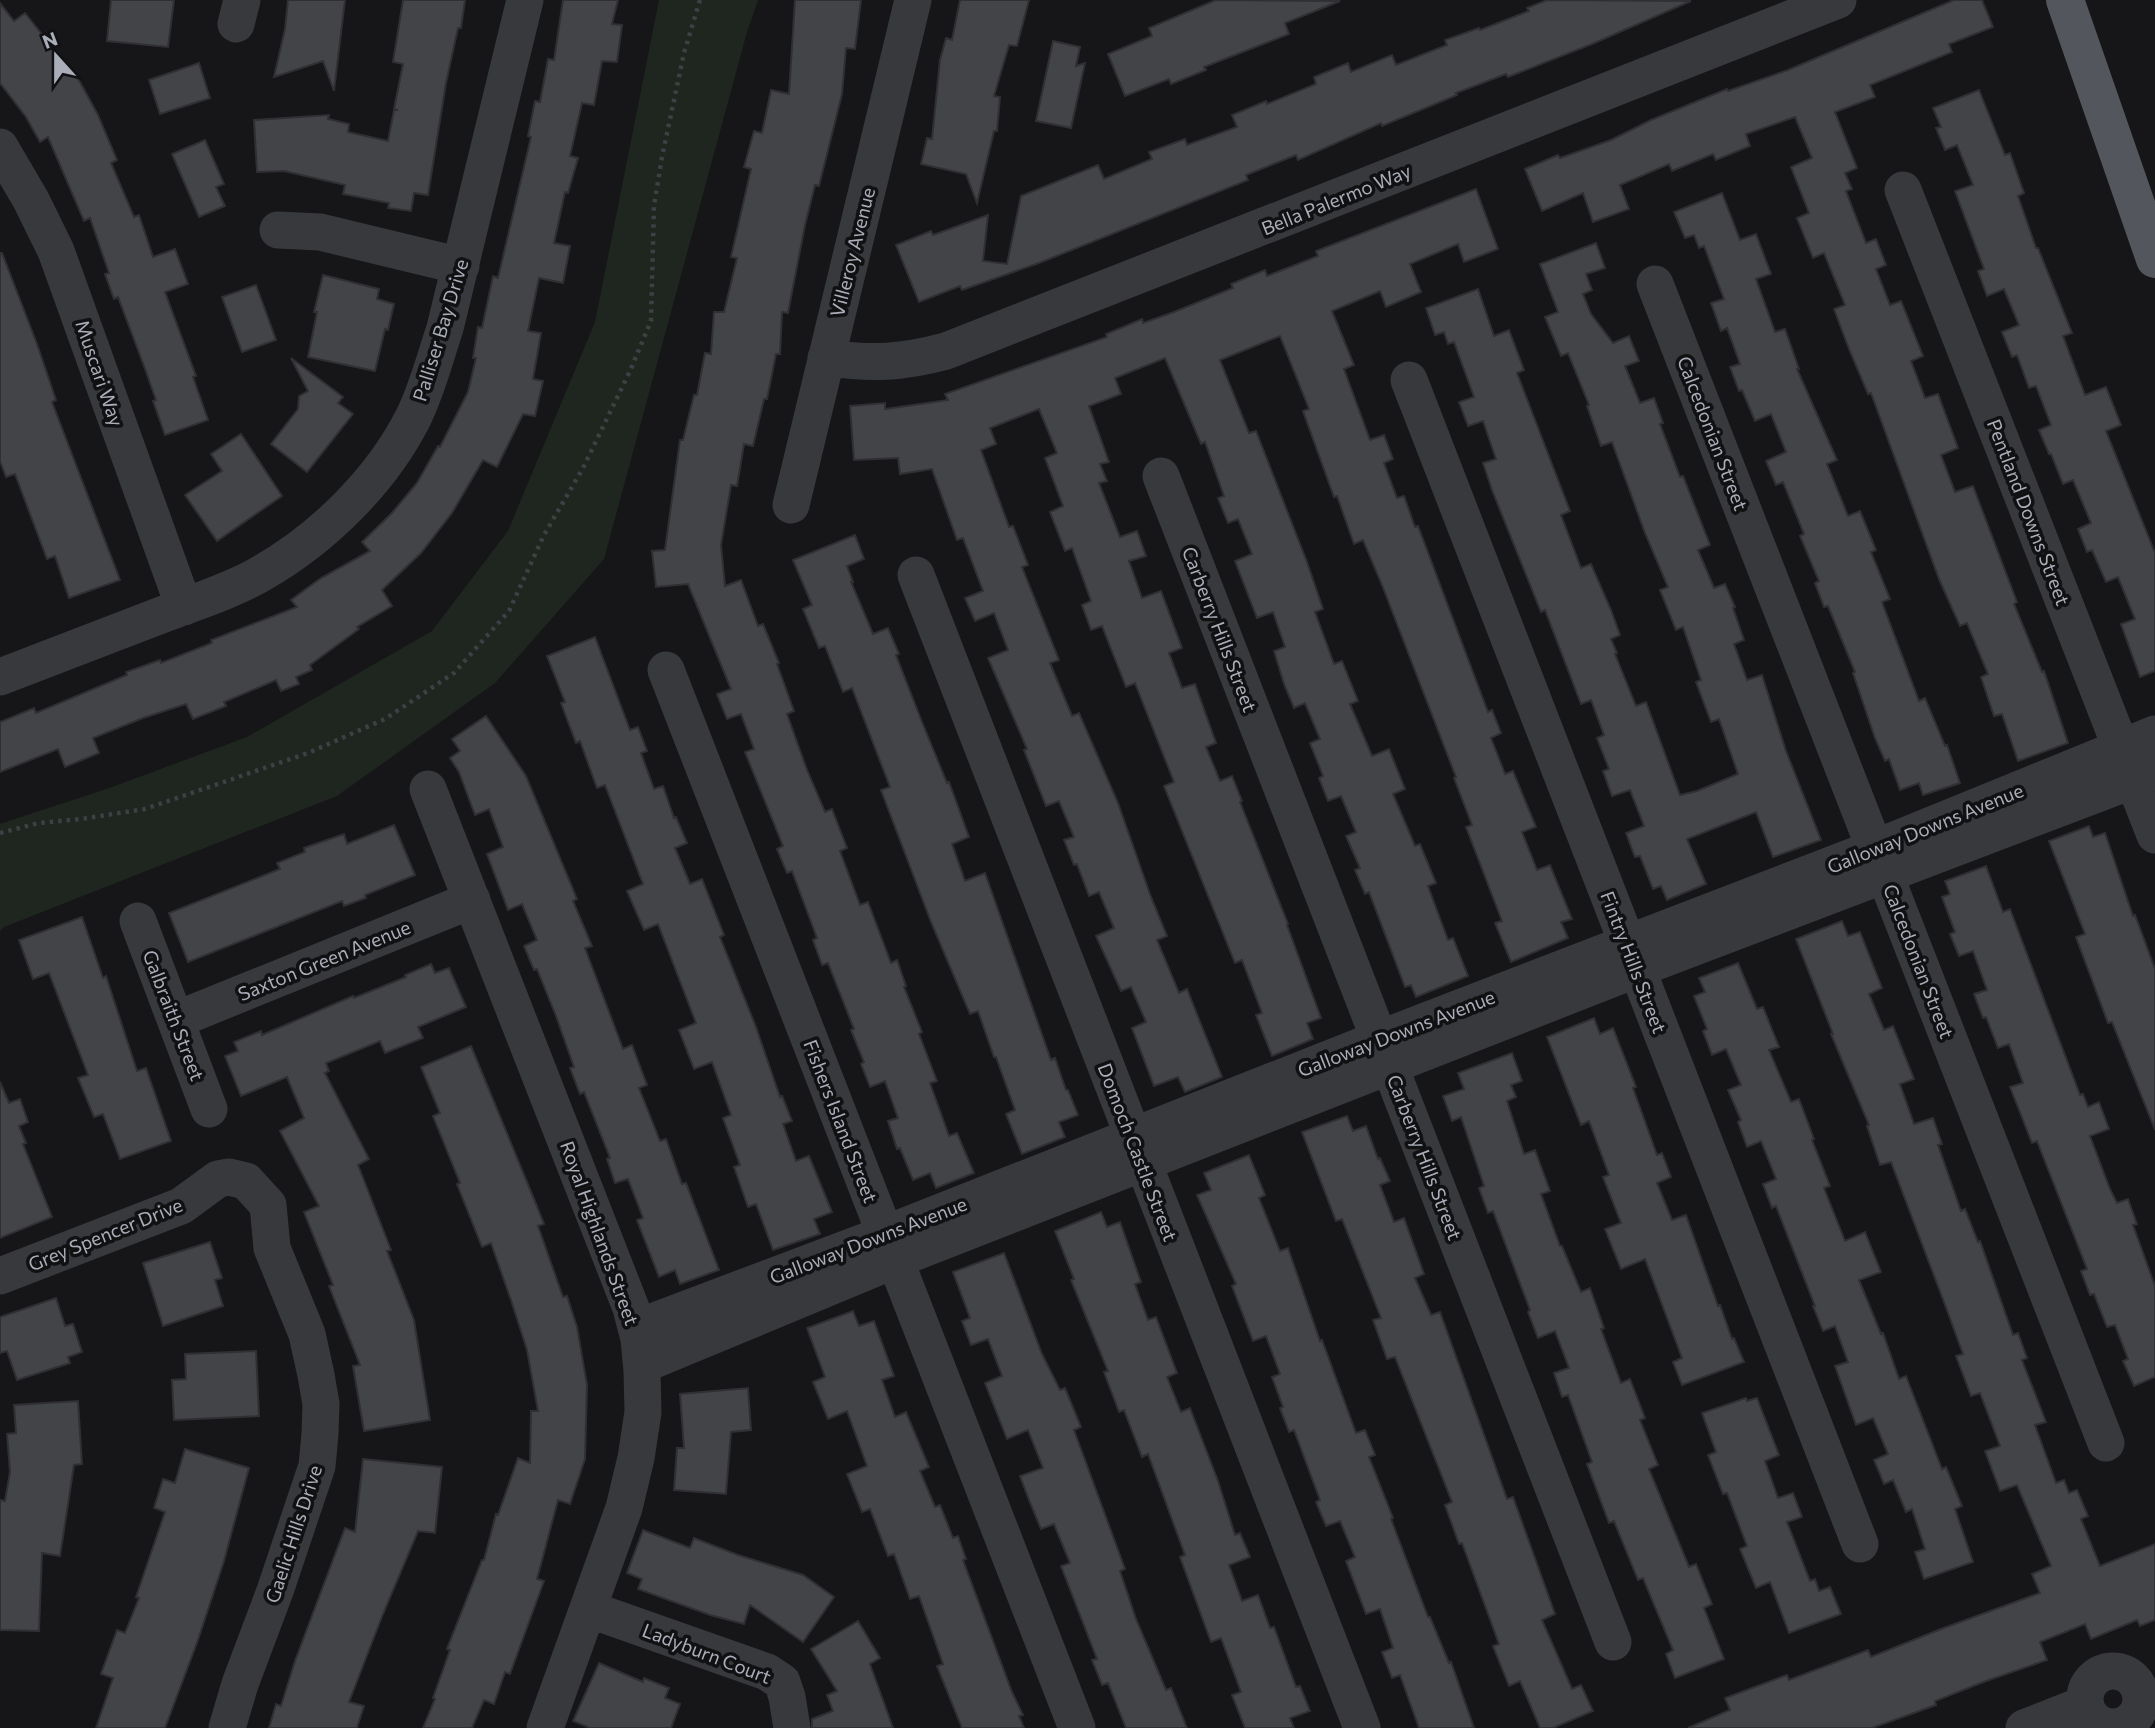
<svg xmlns="http://www.w3.org/2000/svg" width="2155" height="1728" viewBox="0 0 2155 1728" font-family="Commissioner,sans-serif">
  <style>
    .green { fill: #1e261f }
    .building { fill: #434448; stroke: #303034; stroke-width: 2 }
    .lines { fill: none; stroke-linecap: round; stroke-linejoin: round }
    .path { stroke: #3d4044; stroke-width: 4.5; stroke-dasharray: 3.5 5; stroke-linecap: butt }
    .minor { stroke: #37393d; stroke-width: 37 }
    .major { stroke: #53565c; stroke-width: 38 }
    .labels { text-anchor: middle; dominant-baseline: central; stroke-width: 7; stroke-linejoin: round; paint-order: stroke }
    .street-label { font-size: 19px; fill: #a9aeb8; stroke: #111113 }
  </style>
  <rect width="100%" height="100%" fill="#161618"/>
  <!-- green -->
  <path class="green" d="M659,0H758L747,32L604,559L495,683L337,796L4,927L0,931V824L112,787L247,737L432,631L508,531L595,322Z"/>
  <!-- building -->
  <path class="building" d="M111,0H174L168,47L107,41Z
    M288,0H345L334,91L323,61L274,77L285,29Z
    M403,0H465L461,28H458L446,83L428,195L414,193L411,211L388,208L389,203L343,194L345,185L284,171L257,172L254,120L329,115L328,119L349,124L348,132L388,141L394,110H398L394,109L403,64L393,62Z
    M563,0H618L612,24L622,25L617,62L602,61L594,105L582,103L570,156L578,158L568,193L565,192L554,243L570,246L563,283L539,278L528,331L541,333L533,379L543,381L535,416L523,414L497,467L483,460L452,513L421,553L382,590L392,606L357,627L359,629L310,665L312,670L296,677L299,684L281,691L276,680L224,702L226,706L193,719L186,704L143,718L93,738L99,753L65,767L58,749L0,772V722L34,708L36,713L127,675L126,672L160,660L161,663L212,643L211,640L297,607L291,600L321,578L370,551L362,542L391,514L417,483L438,446L440,447L468,392L476,358H473L478,327L482,328L493,276L498,278L531,137L528,136L535,101L540,102L548,59L554,60Z
    M795,0H861L855,49L846,48L842,94L819,186L815,185L805,225L788,313L782,312L780,354H776L767,399H764L753,446L744,444L737,486L731,485L721,545L725,586L741,580L758,626L763,624L779,663L777,664L794,711L787,714L807,770L825,812L832,809L847,848L840,851L860,905L868,902L891,963L897,960L906,986L904,987L922,1032L919,1034L937,1081L930,1083L949,1136L957,1133L974,1173L936,1188L930,1173L913,1180L900,1148L897,1149L888,1121L898,1118L885,1081L870,1087L861,1064L864,1062L851,1030L854,1029L828,963L822,965L813,940L817,938L792,871L787,873L777,849L783,846L745,752L754,749L741,714L727,719L717,694L731,689L688,584L656,587L652,551L665,550L680,440H683L694,395H697L705,353L711,354L714,312H724L737,258L731,257L751,169L744,167L754,131L762,133L771,90L789,94Z
    M960,0H1029L1017,46L1009,45L994,96L1000,97L997,131H994L977,203L966,174L921,164L927,138L932,139L940,60L946,38L952,40Z
    M1216,0L1340,1L1285,23L1289,34L1204,67L1206,70L1171,84L1169,79L1125,96L1108,54L1152,36L1149,28Z
    M1547,0L1691,1L1592,44L1508,77L1506,74L1456,93L1457,95L1382,126L1381,123L1298,160L1296,155L1246,175L1248,180L1039,263L962,290L960,286L919,302L896,245L931,231L933,235L988,215L983,261L1007,264L1021,196L1098,165L1104,179L1152,159L1149,152L1185,139L1187,145L1237,127L1232,115L1266,101L1267,104L1316,84L1314,77L1348,63L1351,72L1392,55L1396,65L1447,45L1445,40L1479,28L1480,30L1529,11L1527,8Z
    M1954,0H1982L1993,27L1949,44L1952,52L1870,85L1875,97L1835,112L1857,168L1845,173L1852,189L1846,191L1866,243L1876,239L1886,265L1876,269L1890,305L1901,301L1923,356L1911,361L1925,398L1938,394L1958,448L1941,455L1955,492L1973,486L2017,602L2014,604L2042,672L2044,671L2068,743L2018,761L2002,714L1994,716L1981,677L1988,674L1967,623L1960,626L1939,579L1871,393L1868,394L1849,349L1834,309L1845,305L1824,253L1813,258L1797,218L1809,213L1791,167L1812,158L1795,117L1746,134L1750,146L1716,160L1713,154L1672,171L1669,164L1620,185L1629,209L1593,222L1583,193L1542,211L1525,169L1558,155L1560,158L1611,140L1651,120L1727,89L1728,91L1788,70Z
    M0,3L14,21L25,13L80,82L98,115L117,160L111,163L134,217L139,215L153,257L175,249L188,284L165,292L196,376L193,377L208,420L165,435L153,401L156,400L144,366L118,297L114,299L105,274L109,273L90,218L84,221L48,137L40,142L26,117L0,83Z
    M1053,41L1080,47L1076,66L1085,63L1071,128L1036,121Z
    M199,63L210,98L160,114L149,80Z
    M1979,90L2005,155L2010,153L2024,193L2018,196L2036,248H2038L2072,333L2063,336L2085,395L2106,387L2121,425L2106,431L2155,553V671L2140,677L2121,624L2135,619L2118,577L2106,582L2092,550L2087,552L2078,529L2091,523L2073,480L2063,484L2051,454H2049L2039,430L2051,425L2036,386L2029,388L2017,355L2012,357L2002,332L2019,325L2004,289L1987,296L1978,271L1984,269L1955,191L1973,185L1957,145L1945,150L1936,128L1941,127L1933,108Z
    M205,140L224,184L216,187L225,206L199,217L172,154Z
    M1476,189L1498,249L1464,262L1458,244L1410,264L1421,292L1386,307L1380,291L1332,311L1354,365L1344,369L1370,440L1384,435L1393,459L1384,463L1397,498L1404,496L1415,527L1418,526L1488,712L1492,710L1501,733L1491,738L1505,774L1513,771L1536,827L1522,832L1537,870L1550,865L1572,919L1561,922L1568,938L1511,962L1495,923L1502,921L1466,827L1472,825L1454,778L1456,777L1382,585L1363,540L1354,544L1337,496L1334,497L1303,411L1309,409L1280,336L1220,360L1249,433L1256,431L1307,562L1323,609L1315,612L1334,664L1342,661L1358,701L1350,704L1372,756L1389,749L1405,789L1393,794L1415,846L1420,844L1436,883L1428,886L1448,940L1453,938L1468,976L1416,997L1411,985L1405,987L1369,892L1365,894L1355,870L1360,868L1346,836L1356,832L1341,796L1328,801L1319,778L1323,776L1310,743L1320,739L1305,703L1294,708L1284,684L1274,651L1285,647L1273,612L1257,618L1235,561L1252,554L1238,519L1228,523L1218,498L1224,496L1205,442L1201,444L1165,358L1115,378L1121,394L1089,406L1109,462L1100,464L1107,481L1099,483L1120,537L1137,531L1146,556L1129,561L1142,598L1161,591L1182,648L1169,653L1182,688L1195,684L1216,743L1206,747L1220,781L1232,776L1242,801L1240,802L1288,924L1287,925L1321,1018L1307,1023L1313,1039L1272,1056L1256,1015L1262,1013L1242,960L1235,963L1164,786L1174,782L1135,683L1126,687L1102,626L1091,630L1082,605L1091,601L1072,548L1065,551L1050,512L1063,506L1045,458L1057,453L1039,409L990,428L996,444L981,450L1009,527L1013,526L1028,565L1022,567L1059,660L1050,663L1072,716L1079,713L1118,803L1151,897L1167,936L1157,940L1179,993L1187,989L1222,1077L1185,1092L1178,1077L1154,1086L1132,1028L1146,1022L1131,987L1121,991L1096,936L1114,928L1099,892L1089,896L1077,864L1074,865L1064,840L1074,837L1059,801L1046,806L1024,750L1027,749L988,658L1008,650L994,613L975,621L965,598L983,591L963,538L957,540L932,469L900,474L898,458L854,460L850,406L885,403V409L948,400L945,394L1107,337L1106,334L1142,319L1143,323L1174,312L1233,288L1231,284L1265,270L1267,276L1318,256L1316,251Z
    M1722,193L1740,240L1756,234L1771,274L1756,279L1775,332L1785,329L1799,369H1797L1837,460L1827,464L1848,516L1860,511L1876,550L1871,552L1890,599L1882,602L1919,701L1925,698L1945,746L1947,745L1960,783L1923,795L1919,783L1900,790L1889,759L1885,761L1875,738L1853,673L1855,672L1828,606L1824,607L1815,583L1819,581L1800,536L1804,534L1783,482L1776,485L1766,461L1786,452L1771,414L1755,421L1742,390L1739,391L1730,367L1740,364L1727,328L1721,331L1711,303L1724,299L1704,246L1699,248L1694,235L1685,238L1674,212Z
    M1596,243L1605,268L1586,274L1592,290L1583,294L1591,314L1613,343L1629,336L1639,361L1625,366L1640,403L1654,398L1663,423L1660,424L1680,477L1683,476L1710,545L1698,550L1714,588L1725,584L1735,607L1733,608L1744,640L1734,644L1747,680L1762,675L1786,751L1821,840L1773,857L1756,812L1687,839L1706,884L1667,900L1661,886L1653,889L1640,856L1635,857L1626,833L1644,826L1630,790L1612,796L1603,771L1609,769L1597,738L1604,735L1591,700L1581,704L1545,610L1541,612L1492,490L1483,463L1496,459L1483,421L1468,426L1459,402L1474,397L1454,342L1448,344L1444,332L1435,335L1426,308L1478,289L1494,336L1509,330L1524,370L1517,373L1570,511L1561,515L1581,568L1591,564L1611,610L1620,635L1611,639L1617,653L1615,654L1636,706L1646,702L1680,795L1697,791L1738,774L1719,719L1711,722L1696,682L1701,680L1683,627L1676,630L1660,590L1668,587L1645,533L1612,442L1601,446L1587,406L1589,405L1568,353L1561,356L1545,317L1558,312L1540,264Z
    M0,253H2L37,344L56,400L52,402L120,580L69,598L55,556L47,559L15,474L6,477L0,461Z
    M323,275L379,289L377,299L394,304L388,330L385,329L375,371L308,357L317,312H314Z
    M256,285L276,340L242,352L222,297Z
    M291,358L343,397L338,403L353,414L307,472L271,444L298,409L299,396L308,391Z
    M241,434L282,496L217,541L185,495L222,471L211,454Z
    M855,535L864,559L847,566L853,582H851L873,634L888,628L899,654L896,655L922,722L947,783L949,782L969,837L952,844L965,881L985,873L1051,1060L1055,1058L1066,1090H1068L1078,1115L1059,1122L1065,1137L1022,1154L1006,1114L1015,1110L996,1057H994L978,1011L970,1014L931,922L881,790L890,787L852,688L843,692L825,646L819,648L803,609L812,605L793,560Z
    M595,637L630,730L638,727L647,751L641,753L654,789L663,786L674,818L676,817L687,843L675,848L690,884L702,879L724,935L720,937L756,1027L780,1097L782,1096L792,1121L783,1124L796,1161L809,1156L832,1212L814,1219L820,1234L773,1250L756,1204L748,1207L734,1167L740,1165L723,1118L731,1115L712,1062L694,1069L679,1030L696,1023L658,924L644,930L627,891L643,884L605,785L597,788L580,741L576,743L561,703L565,702L547,656Z
    M486,716L526,776L577,899L573,901L592,946L585,948L623,1049L632,1045L647,1085L639,1088L660,1141L666,1139L682,1184L686,1183L719,1270L680,1284L675,1270L659,1277L637,1220L643,1218L628,1179L615,1183L607,1159L610,1158L584,1092L580,1094L570,1068L574,1067L556,1016L537,969L534,970L524,946L537,940L522,904L508,910L487,854L503,847L489,809L475,815L459,772L450,758L460,751L452,739Z
    M394,825L415,875L365,895L366,898L344,906L342,901L188,962L169,913L280,869L277,863L305,852L304,848L344,834L347,844Z
    M2089,826L2093,837L2105,833L2133,916L2135,915L2155,969V1130L2112,1022L2108,1023L2076,937L2085,934L2049,841Z
    M1986,866L2003,912L2010,909L2080,1095L2083,1094L2088,1107L2099,1102L2109,1129L2090,1136L2110,1189L2117,1203L2128,1199L2137,1224L2133,1225L2155,1286V1377L2134,1386L2123,1361L2128,1359L2115,1325L2107,1327L2094,1294L2090,1295L2081,1271L2087,1269L2037,1141L2032,1143L2010,1087L2023,1083L2009,1044L1998,1048L1986,1017L1983,1018L1974,994L1987,990L1973,951L1959,956L1950,934L1955,932L1942,897L1950,894L1945,881Z
    M82,917L103,978L106,976L137,1071L146,1068L171,1141L120,1159L103,1114L94,1117L78,1078L88,1075L49,973L33,979L19,940Z
    M1842,921L1848,936L1860,932L1882,988L1869,994L1884,1030L1893,1026L1914,1079L1900,1084L1914,1124L1933,1118L1942,1144L1938,1145L1961,1211L1965,1209L1978,1242L1980,1241L2013,1335L2018,1333L2027,1358L2022,1360L2046,1422L2035,1425L2056,1483L2064,1480L2069,1493L2077,1490L2088,1516L2081,1519L2100,1566L2155,1544V1620L2140,1626L2137,1620L2091,1639L2085,1624L2040,1642L2047,1660L1986,1681L1935,1701L1936,1705L1872,1728H1688L1730,1710L1725,1698L1787,1675L1789,1680L1868,1650L1871,1657L1941,1629L2040,1593L2032,1574L2051,1566L2017,1485L2000,1491L1985,1451L2000,1446L1980,1393L1971,1396L1956,1356L1963,1354L1944,1302L1891,1162L1880,1165L1867,1126L1869,1125L1831,1034H1833L1796,939Z
    M1738,963L1757,1009L1763,1007L1779,1047L1769,1050L1791,1102L1799,1099L1814,1139L1812,1140L1830,1186L1824,1188L1845,1241L1865,1232L1881,1272L1859,1280L1881,1334L1883,1333L1899,1379L1906,1376L1942,1469L1946,1467L1962,1506L1955,1509L1973,1562L1924,1579L1915,1552L1925,1549L1912,1509L1906,1512L1893,1480L1884,1484L1874,1460L1888,1454L1873,1418L1856,1425L1835,1366L1848,1362L1835,1326L1823,1331L1813,1306H1815L1776,1206L1772,1208L1763,1184L1776,1179L1761,1141L1747,1147L1738,1122L1741,1120L1728,1090L1741,1085L1726,1049L1712,1055L1703,1031L1707,1029L1694,996L1705,992L1699,978Z
    M431,964L435,973L449,968L466,1007L418,1027L423,1038L385,1053L380,1041L326,1063L329,1071L325,1073L369,1159L358,1165L391,1250L387,1251L414,1320L430,1420L364,1431L353,1366L360,1365L329,1286L333,1285L304,1212L319,1206L280,1131L304,1118L287,1077L241,1096L225,1056L238,1051L234,1042L261,1031L262,1035L353,996L354,998L406,977L405,975Z
    M1594,1018L1600,1034L1613,1028L1636,1087L1633,1088L1657,1155L1662,1153L1671,1177L1657,1183L1672,1220L1686,1215L1718,1306L1720,1305L1732,1339L1734,1338L1744,1362L1682,1385L1673,1362L1682,1358L1645,1259L1621,1269L1605,1229L1621,1223L1603,1177L1609,1175L1589,1121L1581,1125L1547,1037Z
    M471,1046L534,1199L544,1224L538,1226L563,1297L567,1296L577,1327L587,1385L585,1459L570,1504L558,1500L537,1579L544,1581L510,1674L505,1672L494,1704L484,1700L472,1728H423L435,1699L433,1698L450,1650L447,1649L482,1560H484L496,1514L498,1515L518,1458L530,1463L531,1411H538L527,1350L511,1300L491,1243L482,1247L457,1184L460,1183L433,1116L440,1113L421,1067Z
    M1512,1053L1522,1081L1511,1085L1516,1097L1507,1101L1524,1154L1535,1150L1550,1191L1541,1194L1560,1246H1562L1581,1292L1590,1288L1604,1328L1601,1329L1621,1383L1630,1379L1645,1418L1640,1420L1658,1465L1649,1469L1689,1567L1696,1564L1712,1604L1704,1608L1724,1659L1675,1678L1666,1654L1673,1650L1643,1578L1638,1580L1614,1521L1609,1523L1587,1464L1592,1462L1568,1395L1562,1397L1554,1373L1569,1368L1555,1331L1538,1338L1528,1312L1530,1310L1493,1211L1488,1213L1479,1188L1484,1186L1461,1117L1452,1121L1443,1096L1464,1089L1458,1073Z
    M0,1082L9,1103L20,1099L28,1122L19,1126L26,1143L23,1144L52,1217L0,1238Z
    M1347,1116L1353,1131L1366,1126L1378,1159L1380,1158L1390,1181L1380,1185L1394,1222L1404,1218L1424,1274L1415,1278L1431,1315L1440,1312L1507,1499L1513,1497L1555,1614L1542,1620L1572,1689L1581,1685L1593,1711L1553,1728H1540L1520,1681L1509,1686L1493,1646L1499,1644L1462,1543L1459,1544L1445,1505L1452,1502L1395,1357L1387,1359L1373,1320L1381,1318L1342,1219L1336,1221L1302,1132Z
    M1249,1155L1265,1195L1259,1198L1280,1251L1288,1248L1320,1341L1322,1340L1356,1433L1365,1430L1375,1455L1369,1457L1393,1518L1391,1519L1428,1617H1430L1449,1663L1451,1662L1474,1728H1419L1400,1675L1392,1678L1382,1652L1393,1648L1380,1609L1366,1614L1346,1561L1355,1557L1340,1521L1326,1526L1316,1502L1320,1500L1294,1430L1289,1432L1280,1408L1283,1407L1272,1377L1280,1374L1266,1336L1253,1341L1232,1286L1236,1284L1197,1195L1211,1190L1204,1173Z
    M1101,1212L1107,1227L1120,1222L1141,1282L1135,1284L1148,1320L1156,1317L1177,1373L1167,1377L1181,1412L1190,1408L1218,1481L1235,1535L1240,1533L1250,1557L1229,1565L1242,1601L1258,1595L1270,1628L1274,1627L1296,1687L1300,1686L1310,1711L1290,1718L1294,1728H1245L1232,1695L1241,1692L1221,1638L1211,1642L1180,1557L1185,1555L1148,1454L1142,1457L1124,1410L1119,1412L1104,1372L1108,1371L1071,1280L1074,1279L1055,1231Z
    M210,1242L222,1278L215,1280L223,1306L163,1326L143,1263Z
    M1004,1253L1042,1354L1060,1390L1065,1388L1081,1427L1074,1430L1125,1569L1120,1571L1136,1619L1166,1690L1171,1688L1187,1728H1126L1108,1683L1102,1685L1092,1660L1097,1659L1061,1566L1070,1563L1054,1524L1041,1529L1029,1500L1020,1476L1043,1468L1028,1430L1007,1439L985,1383L1002,1376L988,1339L971,1345L962,1321L970,1318L953,1272Z
    M56,1298L65,1326L73,1324L82,1352L68,1357L70,1363L17,1380L7,1351L0,1353V1317Z
    M853,1311L859,1326L874,1321L894,1376L882,1380L895,1417L906,1412L929,1467L920,1471L935,1507L940,1505L953,1538L958,1536L966,1559L963,1560L1012,1692L1023,1715L1019,1716L1024,1728H962L937,1666L943,1664L919,1596L910,1599L894,1554L888,1556L870,1509L862,1512L847,1474L867,1466L847,1411L828,1419L813,1382L825,1377L807,1328Z
    M256,1351L259,1416L174,1420L172,1380L186,1379L185,1354Z
    M748,1388L751,1430L731,1432L726,1494L674,1490L677,1448H684L680,1394Z
    M1746,1398L1747,1401L1757,1398L1779,1455L1765,1461L1778,1498L1793,1493L1802,1517L1787,1522L1810,1581L1815,1579L1819,1591L1830,1587L1841,1614L1789,1633L1770,1582L1756,1588L1740,1549L1747,1546L1727,1493L1723,1494L1708,1455L1716,1452L1702,1413Z
    M78,1401L82,1464L74,1465L60,1556L42,1553L39,1631L0,1630V1500L5,1501L10,1472L7,1434L16,1433L14,1405Z
    M185,1449L249,1468L224,1561L198,1640L165,1728H96L113,1678L101,1674L117,1630L125,1633L139,1598L136,1597L165,1512L154,1508L163,1479L175,1483Z
    M363,1459L442,1467L435,1533L418,1531L383,1614L349,1702L364,1706L357,1728H269L276,1704L281,1706L295,1661L345,1528L355,1532Z
    M643,1530L690,1548L694,1538L738,1555L803,1575L834,1597L803,1642L750,1605L744,1624L710,1615L638,1589L642,1579L627,1573Z
    M858,1621L880,1658L870,1664L893,1728H812V1719L833,1711L827,1695L837,1691L811,1649Z
    M599,1663L643,1682L644,1678L669,1688L665,1698L680,1704L671,1728H590L573,1721Z"/>
  <g class="lines">
    <!-- path -->
    <path class="path" d="M0,833L39,823L81,819L145,809L308,753L385,719L454,673L509,611L544,535L583,468L630,371L651,321L654,206L662,157L684,53L700,0"/>
    <!-- minor -->
    <path class="minor" d="M236,24L242,0
      M0,147L31,200L56,251L184,607
      M1903,190L2155,835
      M278,230L320,232L461,266
      M1655,284L2106,1443
      M826,358C873,364 901,363 946,351L1838,0
      M1409,380L1860,1544
      M1161,476L1613,1642
      M791,505L913,0
      M916,575L1362,1728
      M666,670L1077,1728
      M0,677C55,656 109,635 164,614C193,603 236,589 262,573C323,538 381,481 413,418C427,390 435,358 445,328L525,0
      M428,789L631,1308L639,1339L642,1371L643,1412L636,1458L624,1508L545,1728
      M138,921L209,1109
      M176,1020L472,900
      M0,1276L181,1206L218,1179L229,1177L246,1181L268,1205L272,1248L307,1334L316,1375L321,1404L320,1434L317,1466L275,1591L240,1684L227,1728
      M636,1328L885,1234L1379,1039L1875,848L2155,734
      M642,1365L895,1260L1637,969L2155,772
      M588,1609L767,1672L782,1682L787,1697L792,1728
      M2085 1699a28 28 0 1 1 56 0a28 28 0 1 1-56 0Z
      M2024,1728L2085,1704"/>
    <!-- major -->
    <path class="major" d="M2065,0L2155,259"/>
  </g>
  <g class="labels">
    <!-- street labels -->
    <g class="street-label">
      <text transform="translate(1336 199) rotate(-22)">Bella Palermo Way</text>
      <text transform="translate(852 252) rotate(-76)">Villeroy Avenue</text>
      <text transform="translate(440 330) rotate(-73)">Palliser Bay Drive</text>
      <text transform="translate(100 373) rotate(71)">Muscari Way</text>
      <text transform="translate(1713 433) rotate(69)">Calcedonian Street</text>
      <text transform="translate(2029 512) rotate(69)">Pentland Downs Street</text>
      <text transform="translate(1220 629) rotate(69)">Carberry Hills Street</text>
      <text transform="translate(1925 828) rotate(-22)">Galloway Downs Avenue</text>
      <text transform="translate(324 960) rotate(-22)">Saxton Green Avenue</text>
      <text transform="translate(1919 961) rotate(69)">Calcedonian Street</text>
      <text transform="translate(1634 962) rotate(69)">Fintry Hills Street</text>
      <text transform="translate(174 1015) rotate(69)">Galbraith Street</text>
      <text transform="translate(1396 1033) rotate(-21)">Galloway Downs Avenue</text>
      <text transform="translate(841 1121) rotate(69)">Fishers Island Street</text>
      <text transform="translate(1138 1152) rotate(69)">Domoch Castle Street</text>
      <text transform="translate(1425 1157) rotate(69)">Carberry Hills Street</text>
      <text transform="translate(600 1233) rotate(70)">Royal Highlands Street</text>
      <text transform="translate(105 1234) rotate(-22)">Grey Spencer Drive</text>
      <text transform="translate(868 1240) rotate(-21)">Galloway Downs Avenue</text>
      <text transform="translate(293 1534) rotate(-72)">Gaelic Hills Drive</text>
      <text transform="translate(707 1653) rotate(21)">Ladyburn Court</text>
    </g>
  </g>
  <!-- north arrow -->
  <g transform="translate(56 56) rotate(339)" stroke="#111113" stroke-width="5" paint-order="stroke">
  <path d="M0-5L12 26L0 18L-12 26Z" fill="#a9aeb8"/>
  <text y="-10" font-size="19" font-weight="bold" text-anchor="middle" fill="#a9aeb8">N</text>
  </g>
</svg>
